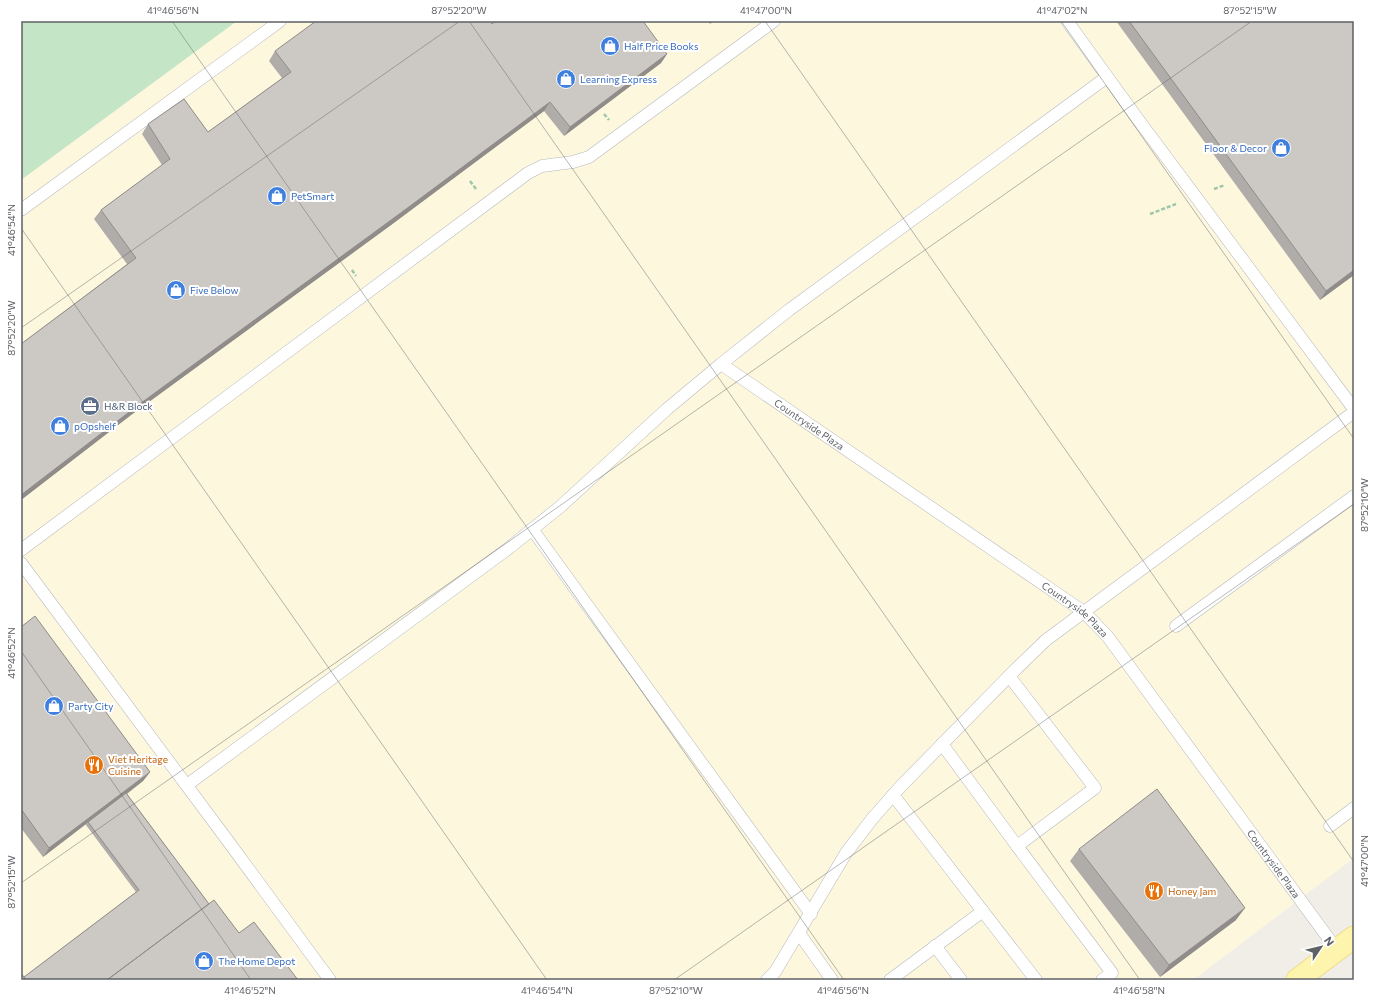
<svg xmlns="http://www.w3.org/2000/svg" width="1375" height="1001" viewBox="0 0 1375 1001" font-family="Commissioner,sans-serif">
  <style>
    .commercial { fill: #fdf7de }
    .green { fill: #c4e6c6 }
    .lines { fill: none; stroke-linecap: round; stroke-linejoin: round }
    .service-casing { stroke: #b7b8bd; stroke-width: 13 }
    .primary-casing { stroke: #eece61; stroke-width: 23 }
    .path { stroke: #9dc7ab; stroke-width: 2.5; stroke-dasharray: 4 2; stroke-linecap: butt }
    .service { stroke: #fff; stroke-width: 12 }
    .primary { stroke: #fdf4ae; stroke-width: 22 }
    .wall { fill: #afaca9 }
    .shaded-wall { fill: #8f8c89 }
    .building { fill: #ccc8c4; stroke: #8f8c89 }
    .ticks { fill: none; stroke: #5e6166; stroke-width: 1; stroke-opacity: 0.45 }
    .labels { text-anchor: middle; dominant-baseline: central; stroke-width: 4; stroke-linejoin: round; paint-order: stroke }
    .shop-label { font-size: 10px; fill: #366cbe; stroke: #fff; text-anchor: start }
    .service-label { font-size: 10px; fill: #4e5e75; stroke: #fff; text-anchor: start }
    .street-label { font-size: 10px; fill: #5e6166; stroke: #fff }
    .food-label { font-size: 10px; fill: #c56008; stroke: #fff; text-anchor: start }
    .neatline { fill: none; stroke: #5e6166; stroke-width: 1.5 }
    .ticks-label { font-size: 10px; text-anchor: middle; fill: #5e6166 }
  </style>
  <rect width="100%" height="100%" fill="#f0eee7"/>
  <!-- commercial -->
  <path class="commercial" d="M21,21H1354V858L1193,980H21Z"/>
  <!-- green -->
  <path class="green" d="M21,21H237L21,180Z"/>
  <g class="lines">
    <defs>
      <g id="service">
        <path d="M1067,21L1137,118L1354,409"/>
        <path d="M21,210L280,21"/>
        <path id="s1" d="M721,364L1084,612L1108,637L1337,950"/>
        <path d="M532,529L811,914"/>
        <path d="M21,550L528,173L542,166L573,162L589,157L774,21"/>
        <path d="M21,563L225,837L330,980"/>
        <path d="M1176,626L1354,496"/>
        <path d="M1009,676L1095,788L1017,846L1112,973L1102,980"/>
        <path d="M942,744L1017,846"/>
        <path d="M187,785L509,548L561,506L667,409L721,364L789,310L1107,77"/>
        <path d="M893,795L1036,980"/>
        <path d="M1330,826L1354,808"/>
        <path d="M799,933L832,980"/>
        <path d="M935,946L961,980"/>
        <path d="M767,980L775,972L846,853L872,819L901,786L1017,668L1046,640L1354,412"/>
        <path d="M890,980L983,911"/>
      </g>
      <path id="primary" d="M1297,980L1354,937"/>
    </defs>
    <!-- service casing -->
    <use href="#service" class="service-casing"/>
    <!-- primary casing -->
    <use href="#primary" class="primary-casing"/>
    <!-- path -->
    <path class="path" d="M604,114L609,120
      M470,181L476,189
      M1214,189L1225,185
      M1150,214L1176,204
      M352,270L356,276"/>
    <!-- service -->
    <use href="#service" class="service"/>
    <!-- primary -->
    <use href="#primary" class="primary"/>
  </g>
  <!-- wall -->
  <path class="wall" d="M708,21H714L710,24Z
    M1116,21H1354V275L1320,300Z
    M492,24L667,54L661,63L564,136L544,111L391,225L131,415L21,500V344L127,264L94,219L101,210L162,165L142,134L148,124L208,132L282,78L269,61L275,51Z
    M21,627L150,772L143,781L127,794L209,904L239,933L298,980L24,977L136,892L86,825V824L43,857L21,828Z
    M1079,849L1236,920L1160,977L1070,861Z"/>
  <!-- shaded-wall -->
  <path class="shaded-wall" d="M667,54L661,63L564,136L570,127Z
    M550,102L544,111L391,225L131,415L21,500V495L137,406Z
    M1354,270V275L1320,300L1326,291Z
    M150,772L143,781L89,822H88L86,824L43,857L49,848Z
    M1245,908L1236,920L1160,977L1169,965Z"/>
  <!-- building -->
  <path class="building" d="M316,21H490L492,24L496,21H643L667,54L570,127L550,102L398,215L137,406L21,495V344L136,258L101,210L170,159L148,124L184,99L208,132L291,72L275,51Z
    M1129,21H1354V270L1326,291Z
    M35,616L150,772L49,848L21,809V627Z
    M1157,789L1245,908L1169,965L1079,849Z
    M126,793L209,904L107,980H26L24,977L139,890L88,822Z
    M214,900L239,933L254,922L298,980H107Z
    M21,973L26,980H21Z"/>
  <!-- ticks -->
  <path class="ticks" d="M172,21L844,980M469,21L1140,980M765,21L1354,862M1061,21L1354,439M21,228L547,980M21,328L460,21M21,651L251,980M21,883L1252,21M674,980L1354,504"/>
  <!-- icons -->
  <defs>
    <symbol id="shop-disc" viewBox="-11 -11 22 22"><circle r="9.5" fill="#3f7fe0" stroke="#fff"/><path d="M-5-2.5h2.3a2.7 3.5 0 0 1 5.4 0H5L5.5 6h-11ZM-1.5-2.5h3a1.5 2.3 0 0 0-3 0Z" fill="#fff"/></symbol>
    <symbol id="office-disc" viewBox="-11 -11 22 22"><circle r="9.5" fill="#5c6f8a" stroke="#fff"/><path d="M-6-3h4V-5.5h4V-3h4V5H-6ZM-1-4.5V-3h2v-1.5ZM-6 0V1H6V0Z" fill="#fff"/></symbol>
    <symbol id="restaurant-disc" viewBox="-11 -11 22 22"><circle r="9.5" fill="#e8710a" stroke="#fff"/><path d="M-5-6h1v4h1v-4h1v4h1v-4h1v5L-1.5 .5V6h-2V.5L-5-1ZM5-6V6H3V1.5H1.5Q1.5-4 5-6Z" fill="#fff"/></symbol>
  </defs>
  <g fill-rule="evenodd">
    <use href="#shop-disc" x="599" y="35" width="22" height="22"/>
    <use href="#shop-disc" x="555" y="68" width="22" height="22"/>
    <use href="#shop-disc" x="1270" y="137" width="22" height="22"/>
    <use href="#shop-disc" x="266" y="185" width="22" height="22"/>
    <use href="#shop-disc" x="165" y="279" width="22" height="22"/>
    <use href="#office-disc" x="79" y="395" width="22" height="22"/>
    <use href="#shop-disc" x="49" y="415" width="22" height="22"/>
    <use href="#shop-disc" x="43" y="695" width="22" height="22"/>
    <use href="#restaurant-disc" x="83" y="754" width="22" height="22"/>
    <use href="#restaurant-disc" x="1143" y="880" width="22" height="22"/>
    <use href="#shop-disc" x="193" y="950" width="22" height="22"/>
  </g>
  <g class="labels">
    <!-- shop labels -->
    <g class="shop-label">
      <text x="624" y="46">Half Price Books</text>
      <text x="580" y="79">Learning Express</text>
      <text x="1267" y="148" text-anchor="end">Floor &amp; Decor</text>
      <text x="291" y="196">PetSmart</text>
      <text x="190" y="290">Five Below</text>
      <text x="74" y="426">pOpshelf</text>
      <text x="68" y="706">Party City</text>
      <text x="218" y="961">The Home Depot</text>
    </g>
    <!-- service labels -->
    <g class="service-label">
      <text x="104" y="406">H&amp;R Block</text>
    </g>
    <!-- street labels -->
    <g class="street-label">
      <text stroke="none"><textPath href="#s1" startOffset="107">Countryside Plaza</textPath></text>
      <text stroke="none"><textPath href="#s1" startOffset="431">Countryside Plaza</textPath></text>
      <text stroke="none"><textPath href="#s1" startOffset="755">Countryside Plaza</textPath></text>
    </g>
    <!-- food labels -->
    <g class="food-label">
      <text x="108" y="759">Viet Heritage<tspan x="108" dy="12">Cuisine</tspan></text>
      <text x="1168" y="891">Honey Jam</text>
    </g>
  </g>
  <!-- border -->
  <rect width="1375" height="1001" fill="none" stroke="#ffffff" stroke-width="44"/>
  <!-- north arrow -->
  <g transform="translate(1321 947) rotate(55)" stroke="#ffffff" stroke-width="3" paint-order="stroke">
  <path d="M0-3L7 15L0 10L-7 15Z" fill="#5e6166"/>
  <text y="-6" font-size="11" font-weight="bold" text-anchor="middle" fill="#5e6166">N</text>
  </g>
  <rect x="22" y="22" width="1331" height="957" class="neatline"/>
  <g class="ticks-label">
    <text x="173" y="14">41°46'56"N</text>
    <text x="459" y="14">87°52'20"W</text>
    <text x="766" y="14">41°47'00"N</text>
    <text x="1062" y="14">41°47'02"N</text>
    <text x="1250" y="14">87°52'15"W</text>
    <text transform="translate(11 230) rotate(-90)" y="4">41°46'54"N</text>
    <text transform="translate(11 328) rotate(-90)" y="4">87°52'20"W</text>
    <text transform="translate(1364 505) rotate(-90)" y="4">87°52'10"W</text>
    <text transform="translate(11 653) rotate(-90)" y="4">41°46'52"N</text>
    <text transform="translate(1364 861) rotate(-90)" y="4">41°47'00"N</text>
    <text transform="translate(11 882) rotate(-90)" y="4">87°52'15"W</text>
    <text x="250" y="994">41°46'52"N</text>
    <text x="547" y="994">41°46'54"N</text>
    <text x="676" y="994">87°52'10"W</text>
    <text x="843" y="994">41°46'56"N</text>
    <text x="1139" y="994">41°46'58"N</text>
  </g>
</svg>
